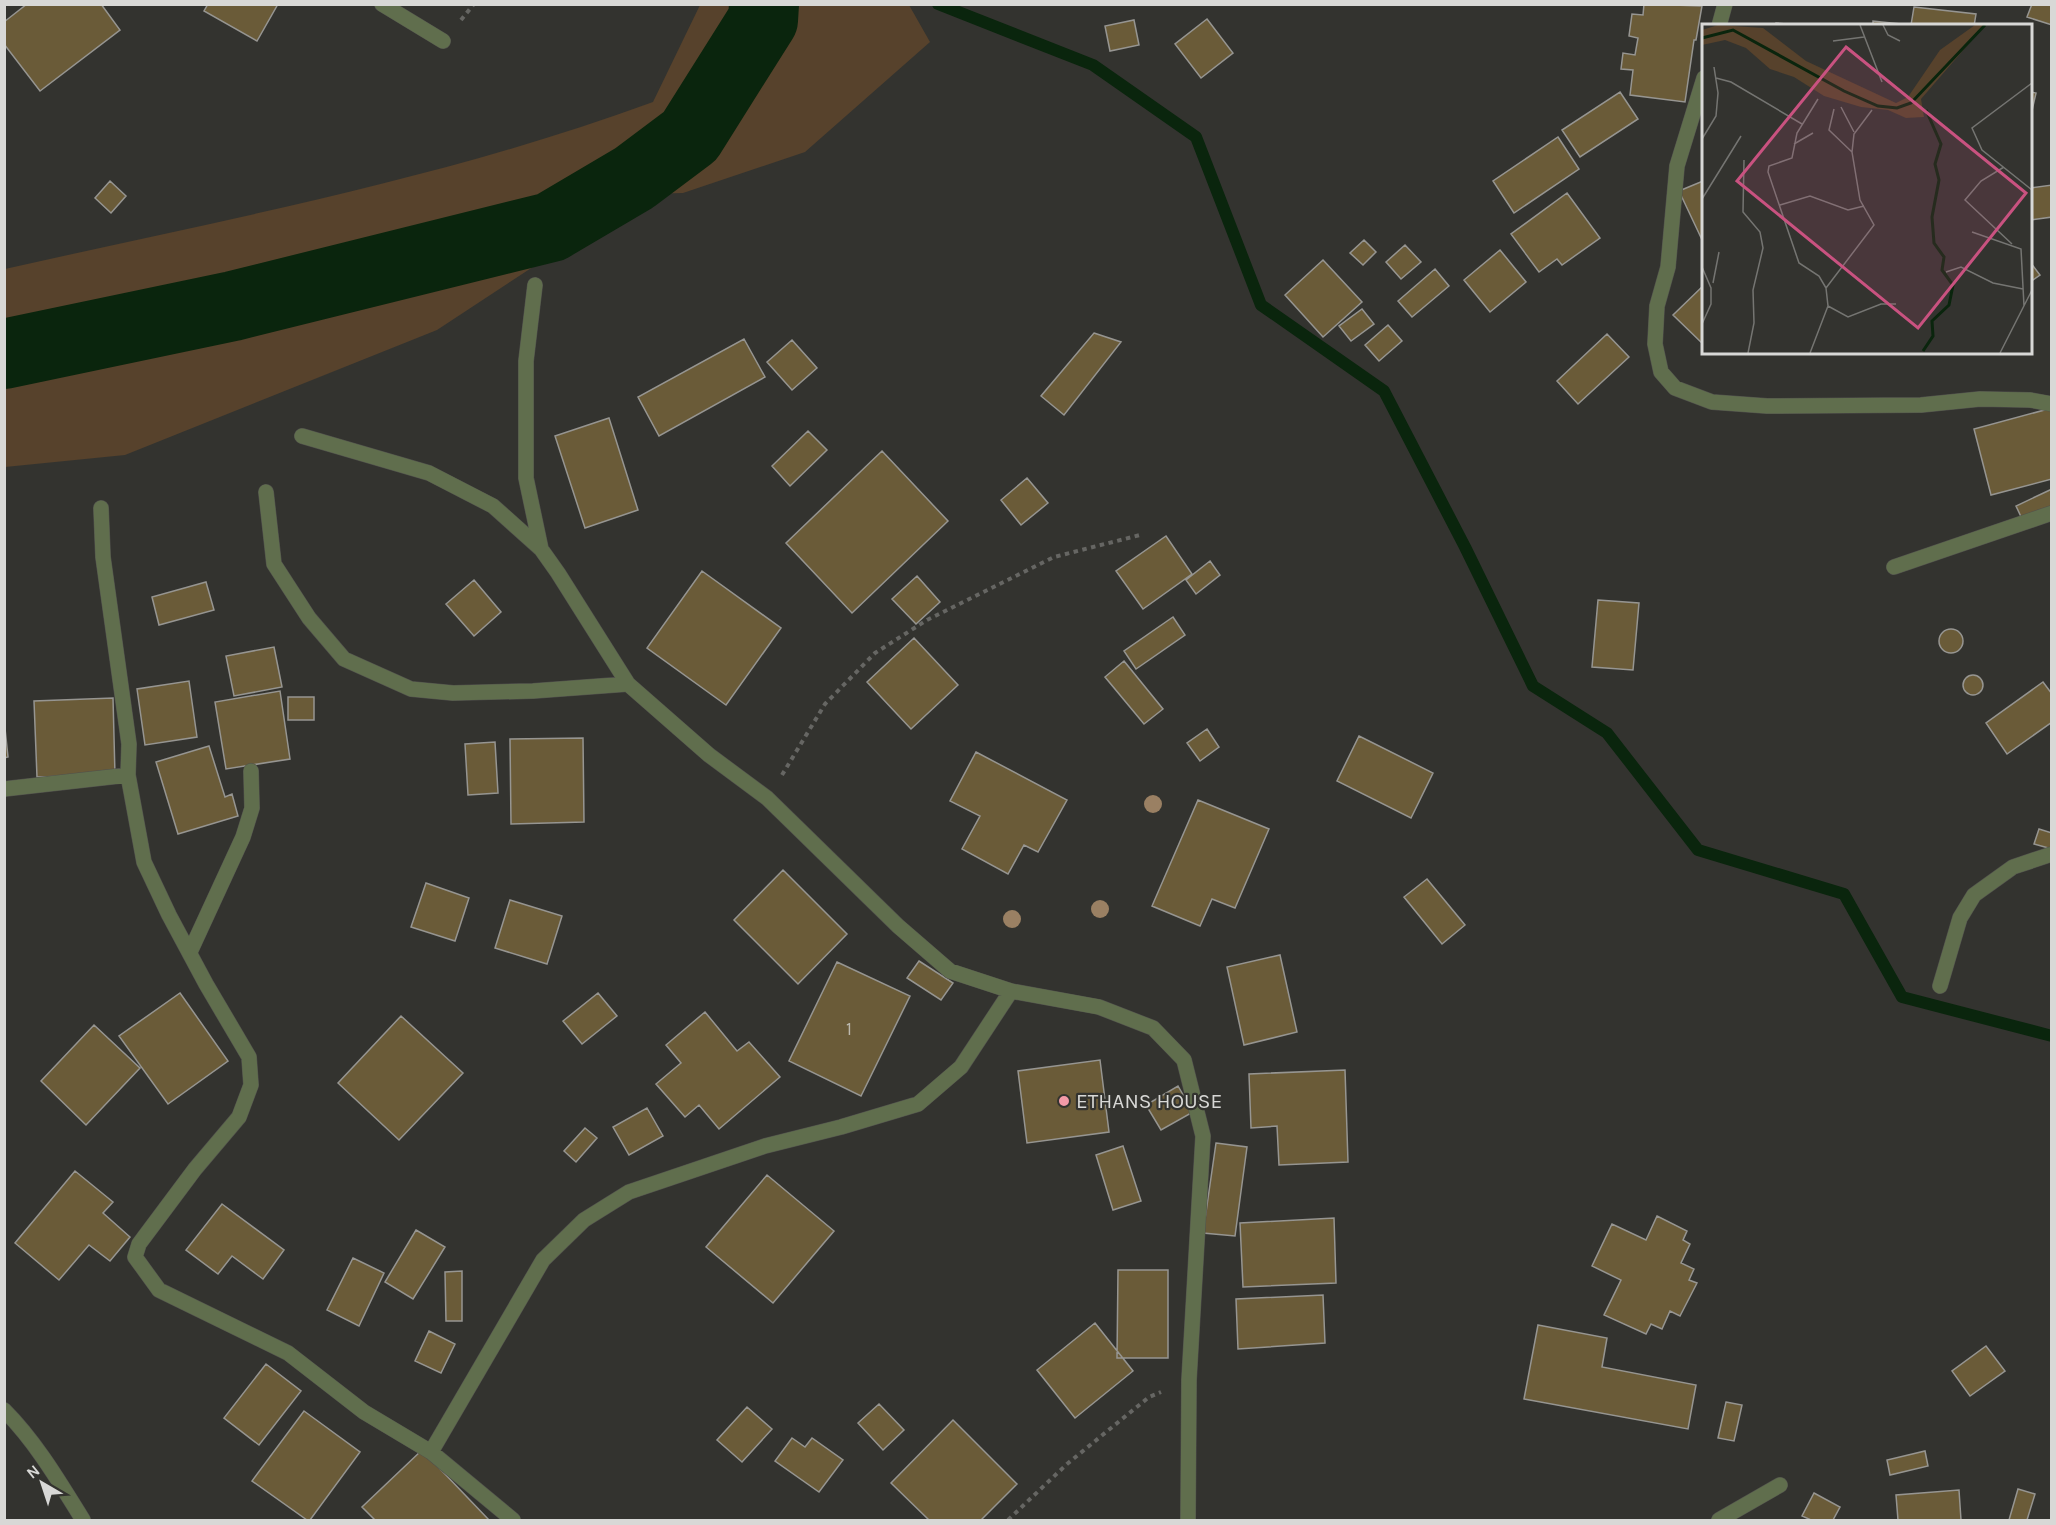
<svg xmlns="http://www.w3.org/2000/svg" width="2056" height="1525" viewBox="0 0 2056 1525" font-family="Karla,sans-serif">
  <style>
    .green { fill: #57422c }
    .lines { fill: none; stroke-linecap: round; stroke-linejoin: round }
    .stream { stroke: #0a250d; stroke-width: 12 }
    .river { stroke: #0a250d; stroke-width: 70 }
    .building { fill: #6a5b38; stroke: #969591; stroke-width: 1.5 }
    .minor-casing { stroke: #51514d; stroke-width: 16 }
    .path { stroke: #666663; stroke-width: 4; stroke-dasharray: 4.5 4.5; stroke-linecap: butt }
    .minor { stroke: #606e4d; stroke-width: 15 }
    .tree { fill: #9a8063 }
    .poi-dot { fill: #f39aa8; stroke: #33332f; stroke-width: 2 }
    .labels { text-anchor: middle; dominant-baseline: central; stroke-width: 4.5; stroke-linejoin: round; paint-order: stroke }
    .number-label { font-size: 18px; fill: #bcb9ae }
    .poi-label { font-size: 21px; fill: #d8d8d6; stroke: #33332f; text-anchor: start }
    .inset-river { fill: none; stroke: #0a250d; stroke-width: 3 }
    .inset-road { fill: none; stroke: #757572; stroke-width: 1.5 }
    .view { fill: #c95280; fill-opacity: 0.15; stroke: #c95280; stroke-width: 3 }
    .inset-edge { fill: none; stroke: #d8d8d6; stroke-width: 3 }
  </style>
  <rect width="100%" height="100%" fill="#33332f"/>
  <!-- green -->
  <path class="green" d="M700,5H909L930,42L805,152L683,193L644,194L437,330L125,455L5,467V269C222,220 444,179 653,102Z"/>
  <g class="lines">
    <!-- stream -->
    <path class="stream" d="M938,4L1093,65L1196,137L1261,305L1384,391L1465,547L1533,686L1607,733L1698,850L1844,894L1902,997L2052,1036"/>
    <!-- river -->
    <path class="river" d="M4,354L233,306L551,227L634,178L690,136L763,20L764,4"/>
  </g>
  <!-- building -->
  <path class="building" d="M27,4H101L120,30L40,91L4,44V22Z
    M208,4H278L257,41L204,11Z
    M1644,4L1702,6L1696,40H1694L1685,102L1630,95L1633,70L1621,69L1623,53L1635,55L1638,38L1629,36L1632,14L1643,15Z
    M2032,4H2052V25L2027,17Z
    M1914,7L1976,14L1974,26H1873V21L1911,25Z
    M1207,19L1233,53L1201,78L1175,44Z
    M1134,20L1139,45L1110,51L1105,26Z
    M1776,23L1798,25V26H1776Z
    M1620,92L1638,119L1580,157L1562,130Z
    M2030,92L2036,93L2030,119Z
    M1558,137L1579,169L1514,213L1493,181Z
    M110,181L126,196L111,213L95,198Z
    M1703,181H1704V244L1679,191Z
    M2052,185V217L2030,220V188Z
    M1567,193L1600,238L1562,265L1557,259L1539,272L1511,234Z
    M1364,240L1376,252L1363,265L1350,253Z
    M1405,245L1421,262L1401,279L1386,262Z
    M1500,250L1526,282L1490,312L1464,280Z
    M1323,260L1362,302L1323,337L1285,295Z
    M2030,262L2040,275L2030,282Z
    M1435,269L1449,286L1412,317L1398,301Z
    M1704,285V345L1673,315Z
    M1362,309L1374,324L1351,341L1339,326Z
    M1388,325L1402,341L1379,361L1365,345Z
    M1094,333L1121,342L1064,415L1041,396Z
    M1607,334L1629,357L1578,404L1557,381Z
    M744,339L765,377L659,436L638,397Z
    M792,340L817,368L792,390L767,362Z
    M2052,408V479L1991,495L1974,429Z
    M609,418L638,510L585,528L555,436Z
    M808,431L827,450L790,486L772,466Z
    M882,451L948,521L852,613L786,543Z
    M1027,478L1048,503L1021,525L1001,500Z
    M2052,489V507L2023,521L2016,506Z
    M1166,536L1192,574L1143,609L1116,571Z
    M1210,561L1220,575L1196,594L1186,580Z
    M702,571L781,628L726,705L647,648Z
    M917,576L940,602L916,624L892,599Z
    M474,580L501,612L474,636L446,604Z
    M206,582L214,610L159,625L152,597Z
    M1598,600L1639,603L1633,670L1592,667Z
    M1173,617L1185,635L1136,669L1124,651Z
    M1939 641a12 12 0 1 1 24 0a12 12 0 1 1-24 0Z
    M914,638L958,685L911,729L867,682Z
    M274,647L282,687L234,696L226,656Z
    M1124,661L1163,709L1144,724L1105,677Z
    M1963 685a10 10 0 1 1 20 0a10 10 0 1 1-20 0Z
    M189,681L197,737L145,745L137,689Z
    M2043,682L2052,694V722L2007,754L1986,723Z
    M280,691L290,759L226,769L215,702Z
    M288,697H314V720H288Z
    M113,698L115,775L37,777L34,701Z
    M4,719L8,757L4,758Z
    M1207,729L1219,747L1200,761L1187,743Z
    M1359,736L1433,773L1411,818L1337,781Z
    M583,738L584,822L511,824L510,739Z
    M495,742L498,793L468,795L465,744Z
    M209,746L225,797L232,794L238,816L178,834L156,762Z
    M976,752L1067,800L1038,852L1024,845L1008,874L962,849L980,816L950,801Z
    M1198,800L1269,829L1235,908L1212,899L1200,926L1152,906Z
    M2039,829L2052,833V849L2034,844Z
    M783,870L847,934L798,984L734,920Z
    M1427,879L1465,925L1442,944L1404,897Z
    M426,883L469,898L455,941L411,927Z
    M510,900L562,916L547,964L495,948Z
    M1280,955L1297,1032L1244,1045L1227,967Z
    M919,961L953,983L941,1000L907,978Z
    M837,962L910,996L861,1096L789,1061Z
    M180,993L228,1061L168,1104L119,1036Z
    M598,993L617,1016L582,1044L563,1021Z
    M705,1012L737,1051L749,1042L780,1077L719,1129L699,1105L685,1117L656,1084L681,1063L666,1045Z
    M401,1016L463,1073L399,1140L338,1083Z
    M94,1025L140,1068L86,1125L41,1081Z
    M1100,1060L1109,1132L1027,1143L1018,1071Z
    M1345,1070L1348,1162L1279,1165L1277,1126L1251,1128L1249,1074Z
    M1178,1086L1193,1112L1161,1130L1146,1105Z
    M647,1108L663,1136L629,1155L613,1127Z
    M585,1128L597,1138L576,1162L564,1151Z
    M1216,1143L1247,1147L1235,1236L1203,1233Z
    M1123,1146L1141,1201L1113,1210L1096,1155Z
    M75,1171L113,1202L103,1213L130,1237L110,1261L89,1245L59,1280L15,1243Z
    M767,1175L834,1231L773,1303L706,1247Z
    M222,1204L284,1250L263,1279L232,1256L218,1274L186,1250Z
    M1657,1216L1687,1231L1683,1240L1690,1244L1681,1263L1694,1269L1689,1280L1697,1283L1680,1316L1670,1311L1662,1329L1651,1324L1646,1334L1604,1315L1621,1280L1592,1266L1612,1224L1646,1240Z
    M1334,1218L1336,1283L1243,1287L1240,1223Z
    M416,1230L445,1247L413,1299L385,1282Z
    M353,1258L384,1273L359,1326L327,1310Z
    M1118,1270H1168V1358H1117Z
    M462,1271V1321H446L445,1272Z
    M1323,1295L1325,1343L1238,1349L1236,1299Z
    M1095,1323L1133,1371L1075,1418L1037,1370Z
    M1538,1325L1607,1338L1602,1367L1696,1385L1688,1429L1524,1399Z
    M429,1331L455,1344L441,1373L415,1361Z
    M1986,1346L2005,1371L1970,1396L1952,1371Z
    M266,1364L301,1391L259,1445L224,1418Z
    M1726,1402L1742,1405L1734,1441L1718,1438Z
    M879,1404L904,1430L883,1450L858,1423Z
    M747,1407L772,1429L742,1462L717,1440Z
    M304,1411L360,1452L310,1520H307L252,1481Z
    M953,1420L1017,1484L981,1520H929L891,1483Z
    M792,1438L805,1447L812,1438L843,1460L819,1492L775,1461Z
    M422,1450L489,1520H375L362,1507Z
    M1925,1451L1928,1466L1890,1475L1887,1460Z
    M2018,1489L2035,1494L2027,1520H2009Z
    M1959,1490L1961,1520H1898L1896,1495Z
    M1814,1493L1840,1507L1833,1520H1811L1802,1516Z"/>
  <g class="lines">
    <defs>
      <path id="minor" d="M382,4L443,41
        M1719,26L1725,4
        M1704,78L1677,166L1668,267L1657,306L1655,344L1661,372L1675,388L1712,402L1767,406L1921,405L1980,399L2030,400L2052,404
        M535,285L526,361V478L541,549L558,573L628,684
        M302,436L429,473L493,506L541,549
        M266,492L274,564L309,618L344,659L411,689L453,693L533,691L628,684L709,755L767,798L898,926L950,971L1011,991L1099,1007L1153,1028L1184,1060L1203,1136L1189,1380L1188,1520
        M101,508L103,557L129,744L128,775L144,862L169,915L206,984L249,1057L251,1085L239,1117L195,1169L139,1244L135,1257L159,1290L288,1353L364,1412L431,1452L513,1520
        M1894,567L2052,513
        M4,789L128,775
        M190,952L243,837L252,808L251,771
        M1940,986L1960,918L1974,895L2013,867L2052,854
        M4,1410C36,1442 60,1483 83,1520
        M431,1452L543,1260L584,1220L629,1192L765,1146L841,1127L918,1104L961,1067L1011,991
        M1719,1520L1780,1485"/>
    </defs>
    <!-- minor casing -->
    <use href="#minor" class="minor-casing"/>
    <!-- path -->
    <path class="path" d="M461,20L474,4
      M782,775L825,704L875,653L927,620L1054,557L1140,535
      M1008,1520L1067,1464L1149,1397L1161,1392"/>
    <!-- minor -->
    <use href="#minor" class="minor"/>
  </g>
  <!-- trees -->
  <g class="tree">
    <circle cx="1153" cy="804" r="9"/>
    <circle cx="1100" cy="909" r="9"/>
    <circle cx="1012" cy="919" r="9"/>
  </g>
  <!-- markers -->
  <circle class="poi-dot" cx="1064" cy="1101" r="6"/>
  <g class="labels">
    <!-- number labels -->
    <g class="number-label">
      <text x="849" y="1029">1</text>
    </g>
    <!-- poi labels -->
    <g class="poi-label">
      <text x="1076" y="1101">ETHANS HOUSE</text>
    </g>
  </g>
  <!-- overview -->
  <g transform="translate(1702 24)">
    <rect width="330" height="330" fill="#33332f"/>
    <path d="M16,1L61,4L104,37L194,79L206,73L238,26L273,1H283L219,75L222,93L204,94L186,86L159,83L122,72L92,53L68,45L44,24L23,16L0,21V6Z" fill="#57422c"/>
    <path class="inset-river" d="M0,14L31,6L142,67L176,82L195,84L209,79L283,1M221,327L231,312L230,297L247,281L251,261L240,246L242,233L232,219L230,193L237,156L233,140L239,120L224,86"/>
    <path class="inset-road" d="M158,1L180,58M181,1L186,11L198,17M131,17L162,13M14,54L29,58L100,100M330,59L270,104L280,126L330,166M116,75L95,109L90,134L67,142L66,148L97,239L117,252L124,264M139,83L152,108M0,115L14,92L16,69L12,43M92,120L111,109M150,128L152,110L170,86M42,136L41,188L58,208L61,224L51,266L52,299L46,329M302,143L279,157L263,176L310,220M0,175L39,112M78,181L108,172L146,186L162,182M270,208L319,225L322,282M0,243L9,264V280L0,300M244,248L259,243L291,259L321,265M11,259L17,228M126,282L146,293L179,280H194M108,329L126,282L124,264L172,201L158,176L150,128L127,106L132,85M298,329L330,266"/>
    <path class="view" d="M144,23L324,169L216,304L35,157Z"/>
    <rect width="330" height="330" class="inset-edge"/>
  </g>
  <!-- border -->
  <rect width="2056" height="1525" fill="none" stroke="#d8d8d6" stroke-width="12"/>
  <!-- north arrow -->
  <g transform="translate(42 1483) rotate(321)" stroke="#33332f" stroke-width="4.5" paint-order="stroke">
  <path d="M0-4.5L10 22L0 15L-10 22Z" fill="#d8d8d6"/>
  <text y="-9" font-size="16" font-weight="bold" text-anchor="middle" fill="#d8d8d6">N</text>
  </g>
</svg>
